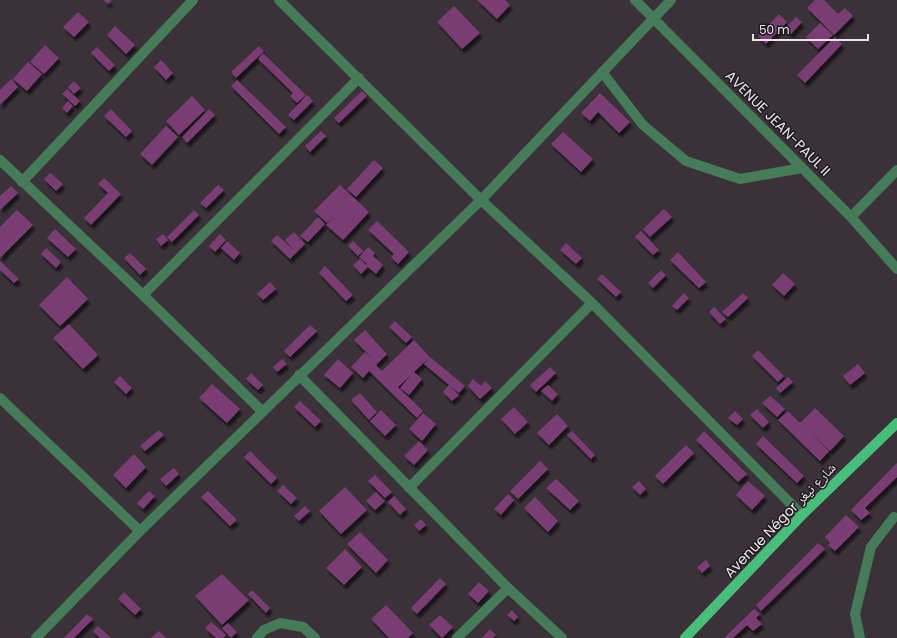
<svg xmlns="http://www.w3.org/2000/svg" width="897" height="638" viewBox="0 0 897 638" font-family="Poppins,'Noto Naskh Arabic',sans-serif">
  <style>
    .building { fill: #7a3d73; filter: url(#shadow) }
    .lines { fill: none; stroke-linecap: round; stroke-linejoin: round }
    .minor { stroke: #467b5a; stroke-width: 10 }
    .major { stroke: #47bf7b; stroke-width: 10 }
    .labels { text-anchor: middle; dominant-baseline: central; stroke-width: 3; stroke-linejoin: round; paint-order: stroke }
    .street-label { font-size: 14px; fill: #e9e4e8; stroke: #1f1b1e }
  </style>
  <defs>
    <filter id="shadow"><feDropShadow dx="2.5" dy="4.5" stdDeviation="1" flood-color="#0009"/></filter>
  </defs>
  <rect width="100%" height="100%" fill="#3a3238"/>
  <!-- building -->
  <path class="building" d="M103,0H112L108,4Z
    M477,0H505L510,5L497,19Z
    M815,0H824L838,14L845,8L853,16L834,35L807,8Z
    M454,6L480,33L462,49L437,22Z
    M78,12L89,22L74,37L63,27Z
    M779,14L787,22L766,44L758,36Z
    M796,17L802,22L791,34L785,28Z
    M820,23L833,35L818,49L806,37Z
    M115,26L135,45L126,54L107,35Z
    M835,37L842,44L805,83L797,75Z
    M45,45L59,58L44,74L30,62Z
    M259,46L264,51L236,78L231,72Z
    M97,47L115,65L109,71L91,53Z
    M263,53L306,95L297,103L290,96L293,93L258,59Z
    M161,60L173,73L166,80L154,67Z
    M28,62L42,74L27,91L13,79Z
    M11,79L18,87L0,105V90Z
    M237,80L286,127L279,134L231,86Z
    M74,81L81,88L74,94L68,87Z
    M67,89L80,101L75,106L62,94Z
    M362,91L367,96L339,123L334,118Z
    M600,93L630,122L619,133L598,112L590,121L581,113Z
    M307,95L313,101L294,120L288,115Z
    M192,96L205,110L179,135L166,121Z
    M68,101L73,106L67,113L62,108Z
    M111,109L132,131L126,137L104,116Z
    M209,109L215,115L187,143L182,137Z
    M166,126L178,137L152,165L140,154Z
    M321,131L326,136L310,152L305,146Z
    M563,132L593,159L581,172L551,144Z
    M374,160L383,168L356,197L347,189Z
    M50,173L63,184L56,191L44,179Z
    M104,178L121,194L91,225L84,218L108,193L98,184Z
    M218,185L224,190L206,208L200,203Z
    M340,185L369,212L343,240L326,225L334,217L327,223L314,211Z
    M11,186L18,193L0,210V196Z
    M664,209L672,217L650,237L643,229Z
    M17,210L33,225L0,258V227Z
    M194,210L199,215L172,242L167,237Z
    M318,217L325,224L308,242L300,236Z
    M377,221L409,252L398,264L391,257L394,254L368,230Z
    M55,229L76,249L68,257L47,238Z
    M641,231L659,250L653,255L635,237Z
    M294,232L305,244L290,259L271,241L277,235L294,250L285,240Z
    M163,234L168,240L161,246L156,239Z
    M220,234L226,240L215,252L209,246Z
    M227,241L240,253L234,260L221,248Z
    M353,241L363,251L358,256L348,246Z
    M566,243L582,258L576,264L560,250Z
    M368,247L375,253L373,256L383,265L376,274L368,267L361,274L353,265L360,259L366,265L367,264L359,257Z
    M46,248L61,262L56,268L41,254Z
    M678,252L706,282L699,288L670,260Z
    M130,253L146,269L140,275L124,258Z
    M0,261L19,279L14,283L0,270Z
    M325,266L353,295L346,301L319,273Z
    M661,270L666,275L653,288L648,283Z
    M783,273L795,284L784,296L772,285Z
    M602,274L621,292L616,297L597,279Z
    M67,277L88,299L60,326L39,305Z
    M270,282L276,289L263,300L257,294Z
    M684,293L689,298L677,310L672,306Z
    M743,293L748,298L728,317L722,312Z
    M714,307L726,319L720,324L709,312Z
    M395,321L412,337L406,343L389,327Z
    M69,324L98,355L83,369L53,338Z
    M310,325L317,331L290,357L284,351Z
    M365,330L387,354L376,365L382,371L414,340L430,357L414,372L422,379L409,395L400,388L411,375L398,387L423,411L417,418L369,371L363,378L351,367L365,352L374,360L354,340Z
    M758,350L784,376L778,382L752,356Z
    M430,357L465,386L459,393L450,386L459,395L452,401L443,392L449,385L424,364Z
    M282,359L287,364L277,372L273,367Z
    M338,359L353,373L340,388L324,375Z
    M858,364L865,373L850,385L843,376Z
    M550,367L556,373L536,392L530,385Z
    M251,373L263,385L258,390L246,379Z
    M120,376L132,388L126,394L114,382Z
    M788,377L793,382L780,393L776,388Z
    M473,379L481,386L485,381L492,388L480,399L468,386Z
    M212,384L240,409L227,423L199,398Z
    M548,385L558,394L552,401L541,391Z
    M360,393L377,412L369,420L351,400Z
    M770,396L785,409L777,417L762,403Z
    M300,401L321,421L315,427L294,407Z
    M514,407L528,422L515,434L501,419Z
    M815,408L844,436L830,451L809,431L829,451L820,461L778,420L788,411L800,423Z
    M757,409L769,422L763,428L750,415Z
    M381,410L396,425L385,436L370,421Z
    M735,411L743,419L737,425L728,418Z
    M423,413L436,424L422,441L409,429Z
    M557,414L568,426L549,445L537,433Z
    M159,430L164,435L145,451L140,446Z
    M572,431L595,455L591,459L567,435Z
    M704,431L747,474L738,482L696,440Z
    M763,436L804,476L797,483L756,444Z
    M419,441L428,450L414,465L404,456Z
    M686,445L694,453L663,484L655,476Z
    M250,451L277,478L271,484L244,457Z
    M134,454L146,467L126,488L113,475Z
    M540,461L548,469L518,499L510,491Z
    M897,463V477L865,508L870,513L861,520L851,510Z
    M174,468L179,474L166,486L160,479Z
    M375,475L392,492L385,498L368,481Z
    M556,479L579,501L570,510L546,488Z
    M639,481L646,489L640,495L632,487Z
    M748,481L765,496L752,510L736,495Z
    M283,485L297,498L291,504L277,491Z
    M345,487L367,510L341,534L319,511Z
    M149,491L155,496L143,509L137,503Z
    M208,491L237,520L230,526L201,497Z
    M376,492L385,501L375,510L366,501Z
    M508,494L514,500L501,515L494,509Z
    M394,496L406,509L400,515L388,502Z
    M535,497L558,521L548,532L524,508Z
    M305,506L310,511L299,521L294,516Z
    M846,515L859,527L835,551L828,545L830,543L825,537Z
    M421,519L426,525L419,531L414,525Z
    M360,532L388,560L376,573L347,544Z
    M818,543L825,549L761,611L756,605Z
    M345,549L362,567L344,585L326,568Z
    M706,560L710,566L702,573L697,567Z
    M222,574L249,600L222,625L195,596Z
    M440,578L446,584L417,614L411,608Z
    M479,582L489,591L478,603L468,594Z
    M252,590L270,608L266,613L248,594Z
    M124,592L141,609L135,615L118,599Z
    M386,605L413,633L408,638H389L371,619Z
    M754,609L760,614L756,618L762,624L753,631L747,625L733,638H724Z
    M512,610L518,617L514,621L507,615Z
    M87,614L93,619L74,638H64Z
    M440,615L453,627L442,638L429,625Z
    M211,622L226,635L223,638H216L205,628Z
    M228,623L237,632L231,638L222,628Z
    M98,626L111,638H100L93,631Z
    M490,629L496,635L493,638H482Z
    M159,631L166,638H151Z"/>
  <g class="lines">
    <!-- minor -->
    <path class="minor" d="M279,0L481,200L592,303L802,515
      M635,0L851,217L897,269
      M602,72L643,125L686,161L740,179L802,168
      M0,160L143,295L263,412
      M22,182L193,0
      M851,217L897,170
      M143,295L359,78
      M299,375L508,588L562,638
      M0,398L140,531
      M409,488L592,303
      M36,638L140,531L481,200L671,0
      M257,638L264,630L280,623L303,627L315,638
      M457,638L508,588
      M860,638L855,614L871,547L894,517"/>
    <!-- major -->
    <path class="major" d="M685,638L802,515L897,423"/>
  </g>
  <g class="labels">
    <!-- street labels -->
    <g class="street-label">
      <text transform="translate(778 123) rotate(45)">AVENUE JEAN-PAUL II</text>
      <text transform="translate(780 520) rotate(-46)">Avenue Négor شارع نيغر</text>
    </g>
  </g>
  <!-- scale -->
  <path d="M753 34v6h115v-6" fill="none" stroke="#e9e4e8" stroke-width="2"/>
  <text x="759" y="34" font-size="12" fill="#e9e4e8" stroke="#1f1b1e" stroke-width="3" paint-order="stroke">50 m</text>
</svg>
